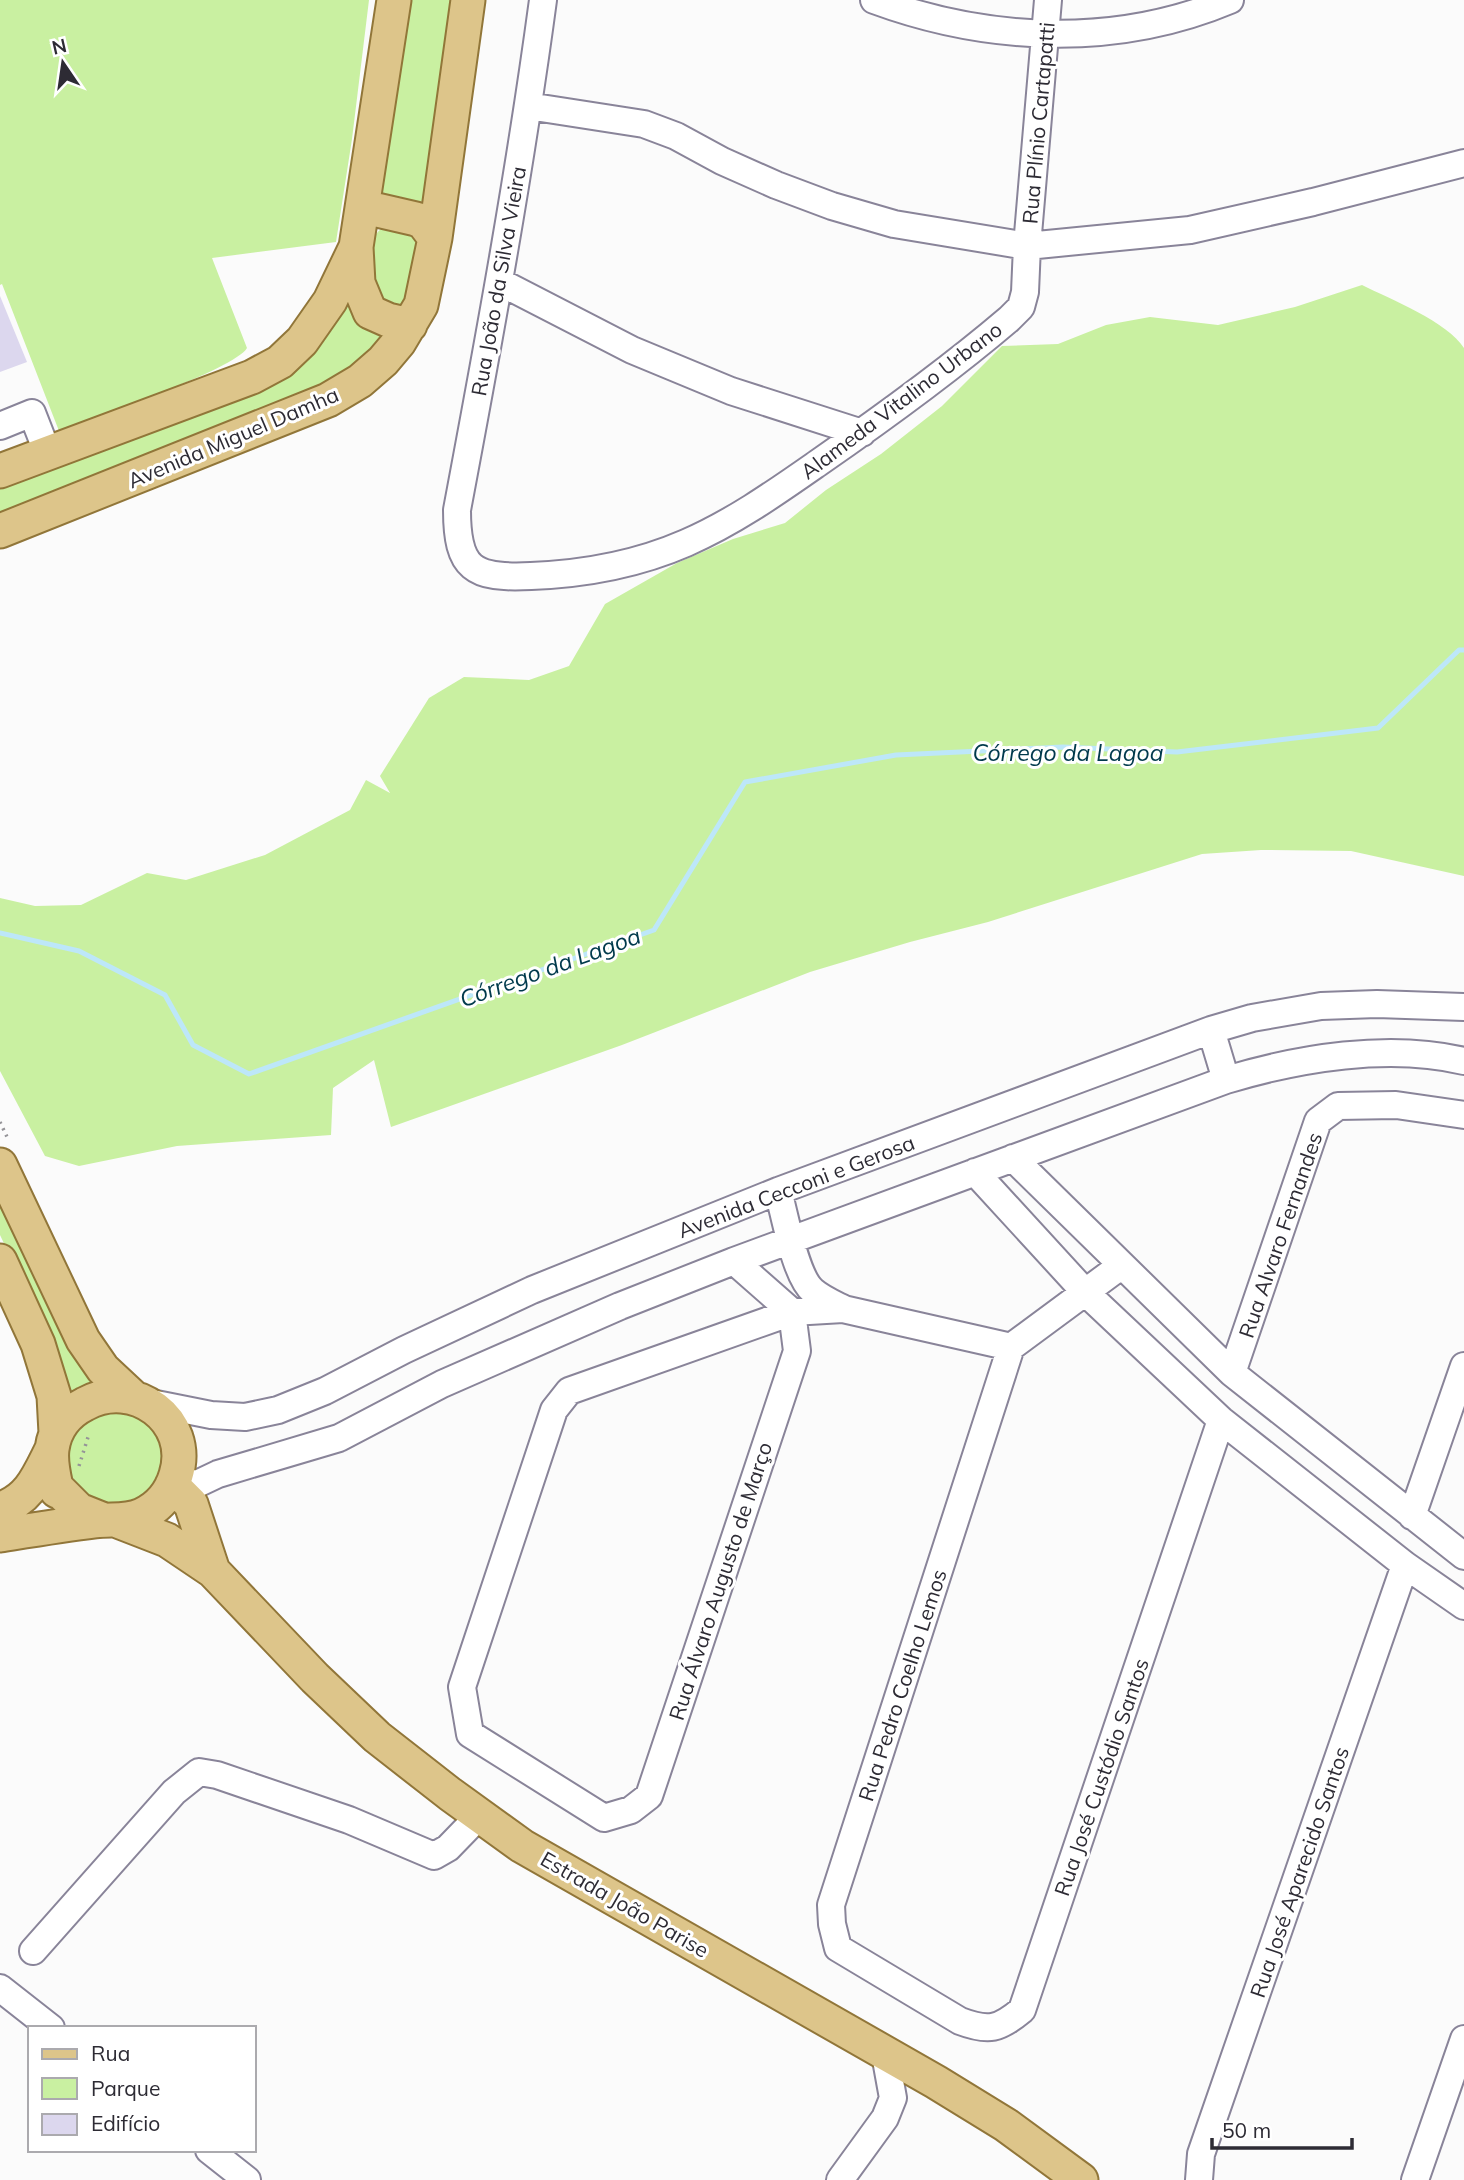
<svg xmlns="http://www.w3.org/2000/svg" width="1464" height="2180" viewBox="0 0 1464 2180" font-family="Mulish,sans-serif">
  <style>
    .green { fill: #c9f0a1 }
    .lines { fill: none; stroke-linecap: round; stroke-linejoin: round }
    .stream { stroke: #bde7f9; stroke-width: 5 }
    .building { fill: #dcd7ee }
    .minor-casing { stroke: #898499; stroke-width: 30 }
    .major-casing { stroke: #917639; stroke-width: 37 }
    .path { stroke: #959498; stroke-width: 3.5; stroke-dasharray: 2 5; stroke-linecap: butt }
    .minor { stroke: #fff; stroke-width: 26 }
    .major { stroke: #ddc58a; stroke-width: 33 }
    .labels { text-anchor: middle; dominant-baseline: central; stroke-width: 6; stroke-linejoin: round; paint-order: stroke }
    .street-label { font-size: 21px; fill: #2d2b34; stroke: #fff }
    .water-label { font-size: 23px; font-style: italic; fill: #003a4c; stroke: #fff }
  </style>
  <rect width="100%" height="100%" fill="#fbfbfb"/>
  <!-- green -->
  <path class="green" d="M0,0H369L352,139L336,242L212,258L247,348C234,370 91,418 59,431L2,284L0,285Z
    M405,0H456L424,199L418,204L397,208L379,192Z
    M384,227L407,228L416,238L418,246L413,291L403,305L394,309L368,298C369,277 363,239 384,227Z
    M1362,285C1390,299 1448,322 1464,348V876L1351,851L1261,850L1202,854L988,922L910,942L810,972L622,1045L391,1127L374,1060L333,1088L331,1135L177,1146L79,1166L45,1156L0,1071V898L35,906L81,905L147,873L186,880L265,855L350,810L366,780L390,793L380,776L429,698L464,677L529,680L569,666L605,604L677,563L733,539L785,523L826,490L881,454L942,406L1002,346L1058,344L1106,325L1150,317L1218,325L1295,307Z
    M348,297L390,334L360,370L0,516V486L259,384Z
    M0,1194L104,1384L65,1402L32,1302L0,1235Z
    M125,1408C135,1414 148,1421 156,1429C160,1433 161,1439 163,1443C181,1494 103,1529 75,1481C68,1471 64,1458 68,1446C78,1413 96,1414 125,1408Z"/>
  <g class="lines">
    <!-- stream -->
    <path class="stream" d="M0,933L79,951L165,995L193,1045L249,1074L654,930L745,782L896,755L1063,747L1177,752L1378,728L1459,650H1464"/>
  </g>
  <!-- building -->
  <path class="building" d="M0,296L27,362L0,372Z"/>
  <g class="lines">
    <defs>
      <path id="minor" d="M543,0C520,171 489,340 457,510C457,569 473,579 531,576C582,574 638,564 686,543C734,522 775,493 818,463C883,418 948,371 1009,319L1021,307L1025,292L1027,246L1190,230L1313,202L1464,163
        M874,0C988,42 1116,48 1230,0
        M528,106L644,124L676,136L722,161L776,185L832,206L894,224L1027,246L1048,0
        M500,282L632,350L731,391L862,433
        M0,426L32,413L48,454
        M1211,1030L1226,1080
        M1013,1158L1232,1373L1464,1556
        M975,1172L1085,1292L1221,1420L1405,1565L1464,1606
        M778,1191C785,1215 795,1276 813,1291C821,1298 832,1303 842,1308
        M734,1261L792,1312L797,1351L649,1796L631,1810L604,1818L470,1734L462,1687L554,1410L569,1391L792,1312L843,1309L1011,1347L1122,1265
        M1011,1347L831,1905L832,1924L838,1948L960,2021C989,2032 999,2029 1022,2010L1221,1420
        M1232,1373L1318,1121L1338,1106L1396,1105L1464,1115
        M146,1402L211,1415L245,1417L278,1410L325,1391L404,1350L532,1290L778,1191L1211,1030L1252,1018L1321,1006L1377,1004L1464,1007
        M172,1485L199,1483L218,1474L339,1438L442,1384L620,1306L734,1261L1226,1080C1299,1058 1389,1043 1464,1061
        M1412,1516L1464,1366
        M33,1951L174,1792L199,1772L217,1775L349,1820L434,1856L448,1848L480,1815
        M0,1988L51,2028
        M209,2150L247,2180
        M840,2180L885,2118L893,2098L885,2054
        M1199,2180L1201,2154L1405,1565
        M1415,2180L1464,2039"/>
      <path id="major" d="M364,207L416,219L423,222L435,238
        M356,247L358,283L370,312L388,320L410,325
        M0,471L252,377L280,362L302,341L330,301L356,247L394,0
        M0,531L328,400L360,381L383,361L399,342L421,305L435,238L468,0
        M0,1165L83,1340L103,1369L133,1397
        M0,1261L38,1344L54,1396L56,1433
        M172,1485L191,1504L213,1571
        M0,1509C29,1500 38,1477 51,1451
        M118,1521L167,1540L213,1571L315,1678L377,1737L450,1794L522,1846L936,2082L1006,2125L1081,2180
        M0,1535C32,1530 63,1525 95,1521C112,1519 127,1522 142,1515C159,1507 171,1492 176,1475C193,1420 133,1377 85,1404C67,1413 55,1427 52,1449C50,1463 54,1477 57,1491H60L79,1510L104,1520"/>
    </defs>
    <!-- minor casing -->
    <use href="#minor" class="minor-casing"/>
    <!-- major casing -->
    <use href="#major" class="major-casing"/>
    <!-- path -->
    <path class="path" d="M0,1122L9,1141
      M79,1466L89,1434"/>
    <!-- minor -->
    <use href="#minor" class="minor"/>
    <!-- major -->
    <use href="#major" class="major"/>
  </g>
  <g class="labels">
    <!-- street labels -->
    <g class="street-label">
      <text transform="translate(1038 123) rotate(-85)">Rua Plínio Cartapatti</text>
      <text transform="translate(498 281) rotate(-80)">Rua João da Silva Vieira</text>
      <text transform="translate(901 400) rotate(-37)">Alameda Vitalino Urbano</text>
      <text transform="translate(233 437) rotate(-23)">Avenida Miguel Damha</text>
      <text transform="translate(796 1186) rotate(-21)">Avenida Cecconi e Gerosa</text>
      <text transform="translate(1280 1235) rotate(-71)">Rua Alvaro Fernandes</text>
      <text transform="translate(720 1581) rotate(-72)">Rua Álvaro Augusto de Março</text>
      <text transform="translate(902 1685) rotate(-72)">Rua Pedro Coelho Lemos</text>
      <text transform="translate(1101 1777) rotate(-71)">Rua José Custódio Santos</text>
      <text transform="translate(1299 1872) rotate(-71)">Rua José Aparecido Santos</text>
      <text transform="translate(625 1904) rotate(30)">Estrada João Parise</text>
    </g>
    <!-- water labels -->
    <g class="water-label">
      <text x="1068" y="752">Córrego da Lagoa</text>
      <text transform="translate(550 967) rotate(-20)">Córrego da Lagoa</text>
    </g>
  </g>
  <!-- legend -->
  <rect x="28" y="2026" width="228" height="126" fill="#ffffff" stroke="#abaaae" stroke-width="2"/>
  <rect x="42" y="2049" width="35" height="10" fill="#ddc58a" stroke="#abaaae" stroke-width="2"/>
  <text x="91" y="2061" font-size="21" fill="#2d2b34">Rua</text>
  <rect x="42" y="2078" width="35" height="21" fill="#c9f0a1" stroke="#abaaae" stroke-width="2"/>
  <text x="91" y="2096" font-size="21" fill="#2d2b34">Parque</text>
  <rect x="42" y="2114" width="35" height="21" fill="#dcd7ee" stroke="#abaaae" stroke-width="2"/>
  <text x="91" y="2131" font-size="21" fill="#2d2b34">Edifício</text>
  <!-- north arrow -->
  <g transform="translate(63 63) rotate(347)" stroke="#ffffff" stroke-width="5" paint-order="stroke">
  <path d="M0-5L12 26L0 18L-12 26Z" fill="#2d2b34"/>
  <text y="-10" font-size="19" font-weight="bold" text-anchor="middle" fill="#2d2b34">N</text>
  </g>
  <!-- scale -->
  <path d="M1212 2138v10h140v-10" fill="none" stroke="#2d2b34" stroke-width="3.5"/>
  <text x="1222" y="2138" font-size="21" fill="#2d2b34" stroke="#ffffff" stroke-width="5" paint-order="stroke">50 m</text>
</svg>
